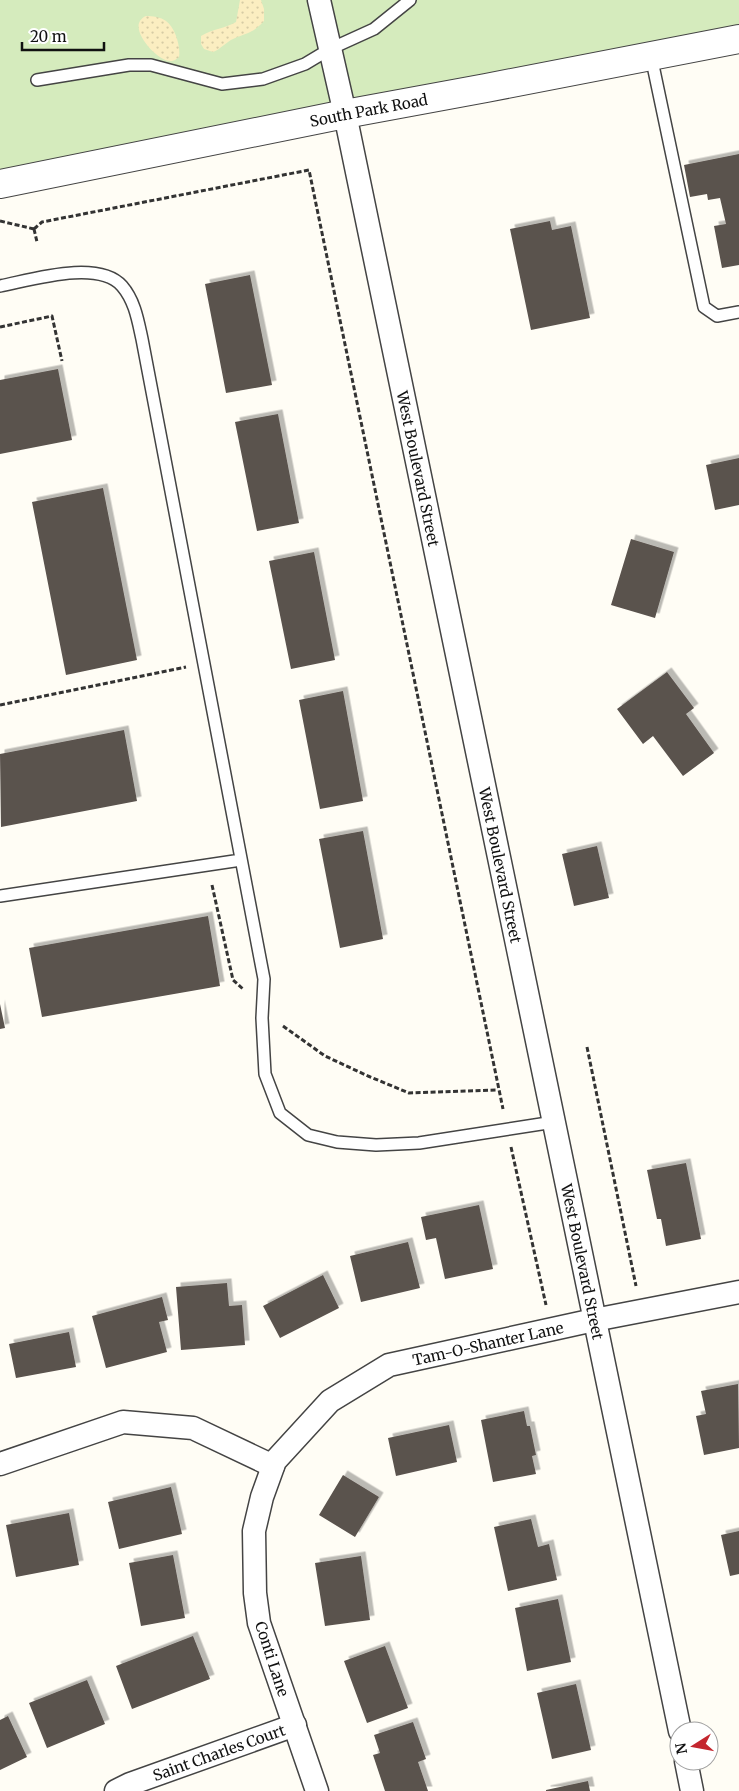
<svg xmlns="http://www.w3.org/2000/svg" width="739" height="1791" viewBox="0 0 739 1791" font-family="Merriweather,serif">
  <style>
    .grass { fill: #d5ebbd }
    .sand { fill: url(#sand-dots) }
    .building { fill: #5a524d; filter: url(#shadow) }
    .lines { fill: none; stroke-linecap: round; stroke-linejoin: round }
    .service-casing { stroke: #444; stroke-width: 14 }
    .minor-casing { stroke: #444; stroke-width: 25 }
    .tertiary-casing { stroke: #444; stroke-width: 30 }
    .path { stroke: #333; stroke-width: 3; stroke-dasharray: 5 2.5; stroke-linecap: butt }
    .service { stroke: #fff; stroke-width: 11 }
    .minor { stroke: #fff; stroke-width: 22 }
    .tertiary { stroke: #fff; stroke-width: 28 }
    .labels { text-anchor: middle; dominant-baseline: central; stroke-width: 5; stroke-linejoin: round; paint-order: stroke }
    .street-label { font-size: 15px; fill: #111; stroke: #fff }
  </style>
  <defs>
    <pattern id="sand-dots" width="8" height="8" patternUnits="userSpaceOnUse" patternTransform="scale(1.25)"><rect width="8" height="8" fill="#fbeec1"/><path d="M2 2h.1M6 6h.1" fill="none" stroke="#d6cba5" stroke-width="1.8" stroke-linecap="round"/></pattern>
    <filter id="shadow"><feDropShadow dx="4.5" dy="-4.5" stdDeviation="0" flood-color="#0004"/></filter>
  </defs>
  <rect width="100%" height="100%" fill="#fffdf5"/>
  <!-- grass -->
  <path class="grass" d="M0,0H739V41L0,189Z"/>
  <!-- sand -->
  <path class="sand" d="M240,0H261L264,9V21C252,34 248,32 233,39C226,42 221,49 213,52L204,49L201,44V36C214,28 224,29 236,22Z
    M146,16C152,16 161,17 166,21C175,27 181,47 179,57C178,58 174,61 172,61C159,63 132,33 140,21C141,19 145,16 146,16Z"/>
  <!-- building -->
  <path class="building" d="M739,154V265L722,268L714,226L726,224L720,198L708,200L707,194L690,197L684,165Z
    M550,221L552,230L571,226L590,318L531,330L510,229Z
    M250,275L272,385L226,393L205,284Z
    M58,369L72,440L0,454V380Z
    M278,414L299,523L257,531L235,422Z
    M739,458V505L715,510L706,465Z
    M103,488L137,660L66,675L32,502Z
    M631,539L674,552L655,618L611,605Z
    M314,552L335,660L291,669L269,561Z
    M667,672L694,708L686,714L714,753L683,776L653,736L643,744L617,709Z
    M343,691L363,801L320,809L299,700Z
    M124,730L137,801L1,827L0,754Z
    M363,831L383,939L340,948L319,839Z
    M597,846L609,898L574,906L562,854Z
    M208,916L220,986L42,1017L29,948Z
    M0,1004L5,1028L0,1029Z
    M686,1163L701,1239L666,1246L661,1219H657L647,1170Z
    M479,1205L493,1269L445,1279L436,1238L426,1240L421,1217Z
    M408,1242L420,1288L361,1302L350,1256Z
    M323,1275L339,1308L280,1338L263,1306Z
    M227,1283L229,1306L242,1305L245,1345L181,1350L176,1287Z
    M162,1297L168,1320L159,1322L167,1352L106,1368L92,1316Z
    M69,1332L76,1367L16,1378L9,1344Z
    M738,1384L739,1448L704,1455L696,1416L706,1414L701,1391Z
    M524,1411L527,1426H530L536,1455L532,1456L536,1474L493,1482L481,1420Z
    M449,1425L457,1462L396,1476L388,1438Z
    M343,1475L379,1497L355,1537L319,1515Z
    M171,1487L182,1534L119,1549L108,1502Z
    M69,1513L79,1565L16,1577L6,1525Z
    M531,1519L538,1547L549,1544L557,1580L508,1591L494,1527Z
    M739,1531V1574L730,1576L721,1535Z
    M173,1555L185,1618L141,1626L129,1563Z
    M361,1556L370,1620L325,1626L315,1563Z
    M558,1599L571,1662L527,1671L515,1608Z
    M193,1636L210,1679L132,1709L116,1666Z
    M385,1646L408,1708L367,1723L344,1661Z
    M87,1680L105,1724L47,1748L29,1703Z
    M576,1684L591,1750L552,1759L537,1693Z
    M8,1716L27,1757L0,1770V1720Z
    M413,1722L426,1759L418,1762L428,1791H385L373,1755L380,1753L374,1735Z
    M588,1781L590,1791H546V1790Z"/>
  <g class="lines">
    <defs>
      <path id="service" d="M651,56L704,307L717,316L739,312
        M37,80L129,65H151L222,84L263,79L305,64L330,49L374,29L410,0
        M0,286C31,280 98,259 122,286C135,301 138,321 142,339L264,979L262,1018L265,1074L280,1113L308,1135L337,1142L376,1145L419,1143L554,1122
        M0,896L241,860"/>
      <g id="minor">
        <path id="s1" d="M319,0L345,114L680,1731"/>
        <path d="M0,1464L123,1422L193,1428L273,1466"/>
        <path d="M686,1761L692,1791"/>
        <path id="s2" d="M116,1791L130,1784L295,1725"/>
        <path id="s3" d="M317,1791L259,1623L255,1593L254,1531L262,1497L275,1461L330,1401L389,1365L594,1320L739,1292"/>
      </g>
      <g id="tertiary">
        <path id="s4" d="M0,184L345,114L486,88L739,39"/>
      </g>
    </defs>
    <!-- service casing -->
    <use href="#service" class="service-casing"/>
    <!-- minor casing -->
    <use href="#minor" class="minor-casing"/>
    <!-- tertiary casing -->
    <use href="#tertiary" class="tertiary-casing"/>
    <!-- path -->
    <path class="path" d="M0,221L34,229
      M34,229L42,222L309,170L503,1109
      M34,229L37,242
      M0,327L52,316L62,361
      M0,705L186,667
      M212,885L233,980L243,989
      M283,1026L325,1056L368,1076L409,1093L498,1090
      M587,1047L636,1286
      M511,1147L546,1305"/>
    <!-- service -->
    <use href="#service" class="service"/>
    <!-- minor -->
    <use href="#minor" class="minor"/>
    <!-- tertiary -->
    <use href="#tertiary" class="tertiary"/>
  </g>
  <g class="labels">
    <!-- street labels -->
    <g class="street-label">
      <text stroke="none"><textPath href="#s4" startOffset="376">South Park Road</textPath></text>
      <text stroke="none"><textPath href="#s1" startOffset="479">West Boulevard Street</textPath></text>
      <text stroke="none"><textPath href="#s1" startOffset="884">West Boulevard Street</textPath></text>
      <text stroke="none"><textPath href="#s1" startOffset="1289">West Boulevard Street</textPath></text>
      <text stroke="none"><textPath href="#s3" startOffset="595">Tam-O-Shanter Lane</textPath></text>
      <text transform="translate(272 1659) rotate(72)">Conti Lane</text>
      <text stroke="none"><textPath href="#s2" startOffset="110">Saint Charles Court</textPath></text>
    </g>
  </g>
  <!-- north arrow -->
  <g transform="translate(694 1746) rotate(259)"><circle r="24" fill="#ffffff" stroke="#a0a0a0"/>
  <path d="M0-4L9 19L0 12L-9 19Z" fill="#c4262e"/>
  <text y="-8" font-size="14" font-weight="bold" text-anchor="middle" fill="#111111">N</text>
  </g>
  <!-- scale -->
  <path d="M22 42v8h82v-8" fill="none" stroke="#111111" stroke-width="2.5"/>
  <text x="30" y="42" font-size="15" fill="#111111" stroke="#ffffff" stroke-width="4" paint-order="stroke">20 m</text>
</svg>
